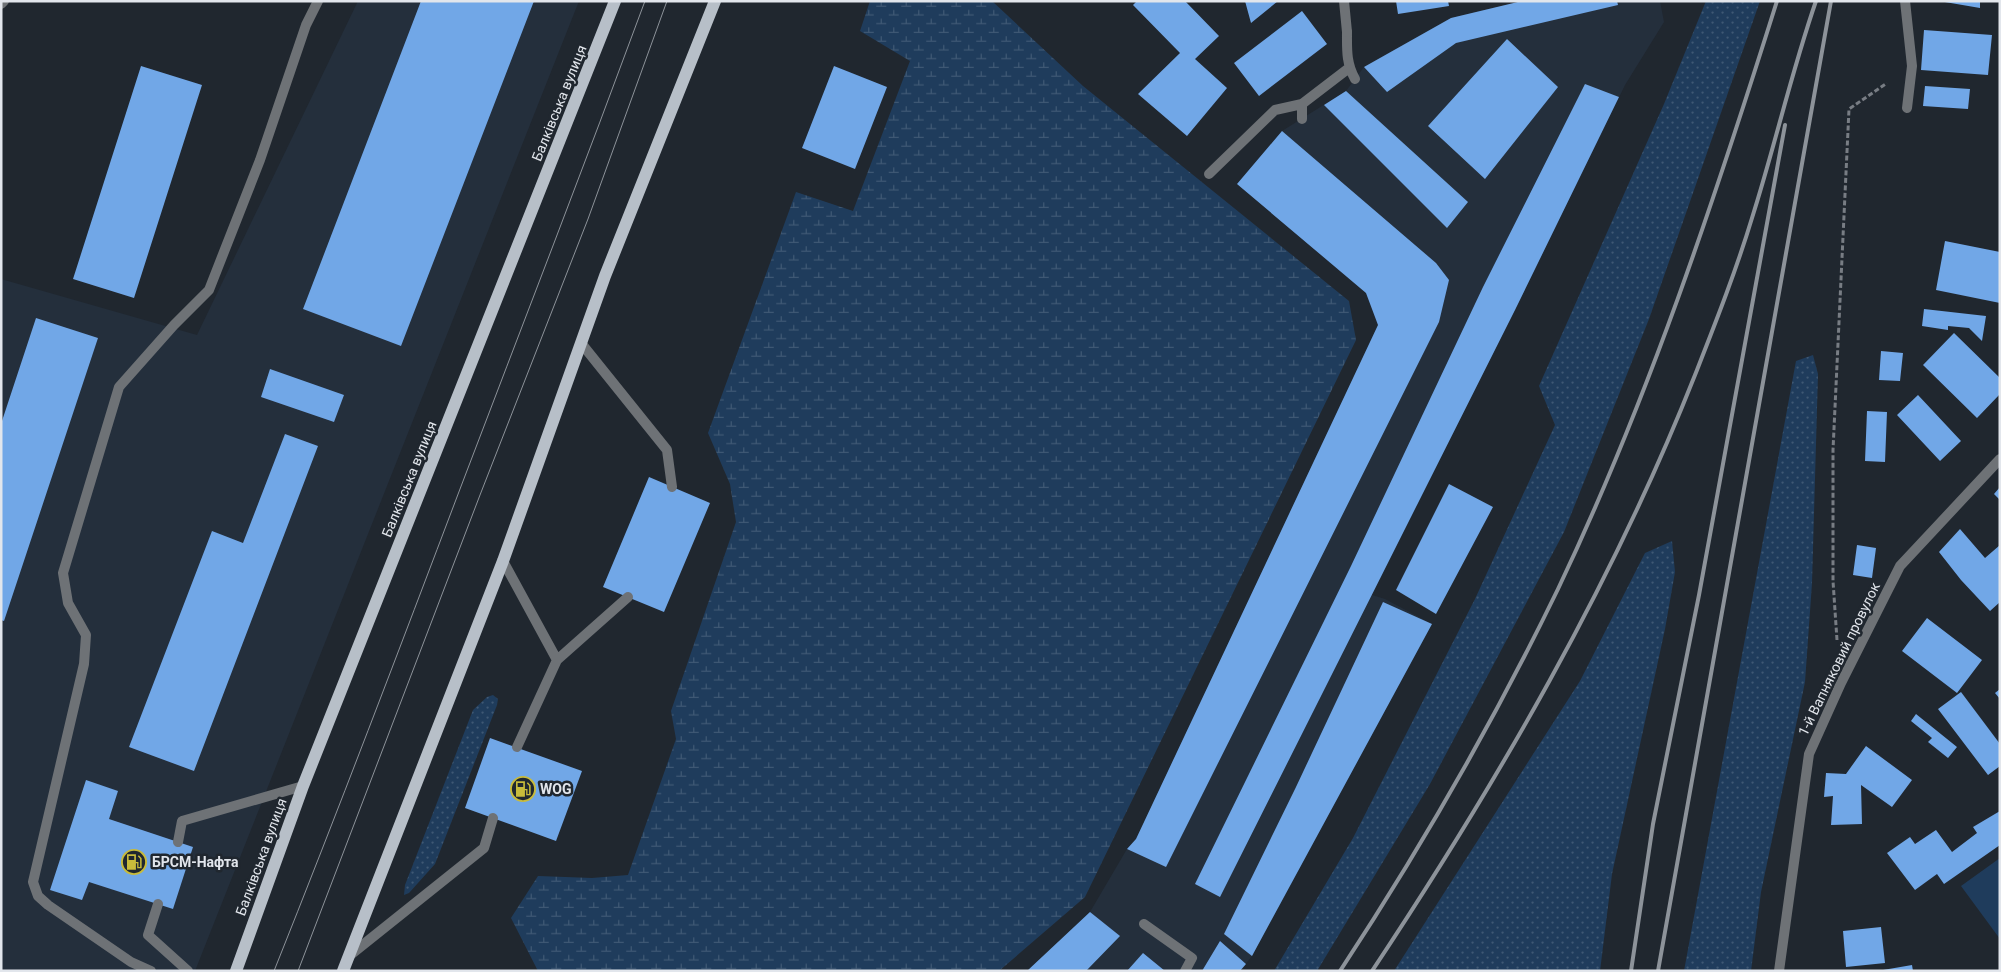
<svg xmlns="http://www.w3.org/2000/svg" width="2001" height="972" viewBox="0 0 2001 972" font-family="Roboto,sans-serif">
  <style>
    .built { fill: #242f3c }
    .grass { fill: url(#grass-dots) }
    .wetland { fill: url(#wetland-marsh) }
    .garden { fill: #1f3c5c }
    .building { fill: #71a7e7 }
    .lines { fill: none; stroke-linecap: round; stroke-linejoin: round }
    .path { stroke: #787d84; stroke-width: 3; stroke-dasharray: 5 2.5; stroke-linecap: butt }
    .lane { stroke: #6e7276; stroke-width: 10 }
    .street { stroke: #6e7276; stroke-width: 10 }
    .primary { stroke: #b7bfc8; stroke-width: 12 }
    .tram { stroke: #8d939a; stroke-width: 1 }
    .rail { stroke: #8d939a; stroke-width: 4 }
    .labels { text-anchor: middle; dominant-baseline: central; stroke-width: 5; stroke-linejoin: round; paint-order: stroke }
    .street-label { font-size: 14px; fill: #e2e6ec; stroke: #20272f }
    .poi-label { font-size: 14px; font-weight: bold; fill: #e2e6ec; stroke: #20272f; text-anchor: start }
  </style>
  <defs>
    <pattern id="grass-dots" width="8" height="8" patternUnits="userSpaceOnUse" patternTransform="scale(1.25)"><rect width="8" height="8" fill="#1f3c5c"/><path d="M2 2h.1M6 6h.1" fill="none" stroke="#3f5874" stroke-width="1.8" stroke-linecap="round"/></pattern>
    <pattern id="wetland-marsh" width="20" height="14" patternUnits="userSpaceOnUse" patternTransform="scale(1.25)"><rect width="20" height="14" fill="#1f3c5c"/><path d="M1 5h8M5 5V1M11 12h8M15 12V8" fill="none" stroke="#3f5874"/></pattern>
  </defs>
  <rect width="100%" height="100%" fill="#20272f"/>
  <!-- built -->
  <path class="built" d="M358,1H579L195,971H1V279L197,335Z
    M1522,1H1660L1664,22L1625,85L1515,310L1372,595L1385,599L1432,624L1252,956L1240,971H1027L1090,912L1127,849L1136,839L1378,325L1366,293L1237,184L1282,131L1346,91L1364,67L1451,18Z"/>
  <!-- grass -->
  <path class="grass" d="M1706,1H1760L1649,319L1564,532L1430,784L1317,971H1274L1353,838L1475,599L1555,425L1539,386L1664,104Z
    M1813,355L1818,374L1812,583L1805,682L1761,892L1751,971H1684L1796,361Z
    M1672,541L1675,572L1665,629L1612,874L1600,971H1394L1580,681L1645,553Z
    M493,695L498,699L497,705L435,864L409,893L404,895L405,885L473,710L487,697Z"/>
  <!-- wetland -->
  <path class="wetland" d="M870,1H992L1083,86L1349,301L1356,340L1085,897L999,971H538L511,918L538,876L592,878L628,875L676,739L671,711L736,522L730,484L708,433L796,192L853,211L910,61L860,31Z"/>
  <!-- garden -->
  <path class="garden" d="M2000,858V939L1961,886Z"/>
  <!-- building -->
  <path class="building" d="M421,1H534L401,346L303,309Z
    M1137,1H1185L1219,36L1195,59L1227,88L1187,136L1138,94L1180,53L1133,5Z
    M1245,1H1278L1251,23Z
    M1396,1H1448L1449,6L1398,14Z
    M1522,1H1617L1618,5L1456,43L1387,92L1364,67L1451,18Z
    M1939,1H1980V8Z
    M1302,11L1327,44L1259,96L1234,63Z
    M1924,30L1992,35L1988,75L1921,70Z
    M1507,39L1558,87L1485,179L1428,126Z
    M141,66L202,85L134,298L73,279Z
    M834,66L887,87L855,169L802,148Z
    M1585,84L1619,97L1515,310L1220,897L1195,884L1351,566L1483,287Z
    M1925,86L1970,89L1968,109L1923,106Z
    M1346,91L1468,202L1447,228L1324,105Z
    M1282,131L1436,263L1449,280L1439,322L1166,867L1127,849L1136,839L1378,325L1366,293L1237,184Z
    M1945,241L2000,252V303L1936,290Z
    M1924,309L1986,316L1982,341L1969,328L1948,326V330L1922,326Z
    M36,318L98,338L4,621L1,620V424Z
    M1954,333L2000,378V394L1977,418L1923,365Z
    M1881,351L1903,353L1900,381L1879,380Z
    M270,369L344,395L334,422L261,397Z
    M1918,395L1961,441L1940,461L1897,415Z
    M1867,411L1887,412L1885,462L1865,461Z
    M285,434L318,446L194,771L129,747L212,531L243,543Z
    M649,477L710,503L664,612L603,587Z
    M1449,484L1493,507L1436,614L1396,590Z
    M2000,487V500L1994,494Z
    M1960,529L1985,558L2000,545V602L1990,611L1961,580L1939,552Z
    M1857,545L1876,548L1872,578L1853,575Z
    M1383,602L1432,624L1252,956L1224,934L1296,787Z
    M1927,618L1982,660L1957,693L1902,651Z
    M2000,689V699L1995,693Z
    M1961,692L2000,744V766L1988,775L1938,709Z
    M1916,714L1957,747L1948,758L1928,742L1932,738L1911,721Z
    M490,738L582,771L556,841L465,808Z
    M1866,746L1912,780L1892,807L1861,785L1862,824L1831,825L1833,796L1824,797L1826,773L1846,774Z
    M86,780L118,791L109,819L193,847L173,909L89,882L82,900L50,890Z
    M2000,811V845L1944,884L1937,874L1915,890L1887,853L1910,837L1915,844L1936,830L1952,852L1977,833L1973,827Z
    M1090,912L1120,936L1086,971H1027Z
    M1881,927L1885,963L1846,967L1843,931Z
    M1220,941L1246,964L1240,971H1202Z
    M1143,953L1165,971H1127Z
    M1912,965L1913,971H1883V970Z"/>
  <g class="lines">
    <!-- path -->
    <path class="path" d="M1837,640L1833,581V450L1849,109L1887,83"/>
    <!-- lane -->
    <path class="lane" d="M1,4L4,1
      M1347,32C1347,49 1346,63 1355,79
      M1302,119V104L1349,68
      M1209,174L1275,110L1302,104
      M581,343L667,450L672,487
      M503,561L557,660L517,747
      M557,660L628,597
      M178,842L182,821L303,786
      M158,904L148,935L188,971
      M1144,924L1192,958L1185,971
      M349,956L484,848L493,818
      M151,971L131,962L48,905L38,896L33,882L84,664L86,635L68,603L63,573L119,387L174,325L209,290L260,160L306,25L318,1"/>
    <!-- street -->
    <path class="street" d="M1344,1L1347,32
      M1905,1L1912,66L1907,108
      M1779,971L1809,754L1841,683L1900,566L2000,459"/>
    <!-- primary -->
    <path class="primary" d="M236,971L303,786L615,1
      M343,971L503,561L605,276L715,1"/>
    <!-- tram -->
    <path class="tram" d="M274,971C338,811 399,650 460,489C522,326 585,164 645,1
      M298,971L480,495L588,219L667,1"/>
    <!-- rail -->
    <path class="rail" d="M1340,971C1421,848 1494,721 1558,589C1648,400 1714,201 1777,1
      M1372,971C1497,783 1612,585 1695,375C1715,324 1736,271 1752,218C1775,146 1791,73 1816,1
      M1631,971L1653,824L1699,595L1785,125
      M1658,971L1831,1"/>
  </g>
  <!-- icons -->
  <defs>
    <symbol id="fuel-ring" viewBox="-11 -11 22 22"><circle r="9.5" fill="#20272f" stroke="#c8bb3b" stroke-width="1.5"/><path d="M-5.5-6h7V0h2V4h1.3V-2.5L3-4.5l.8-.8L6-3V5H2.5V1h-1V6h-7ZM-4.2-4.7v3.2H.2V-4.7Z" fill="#c8bb3b"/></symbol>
  </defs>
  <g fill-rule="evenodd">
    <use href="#fuel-ring" x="509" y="775" width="28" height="28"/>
    <use href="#fuel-ring" x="120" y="848" width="28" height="28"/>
  </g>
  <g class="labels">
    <!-- street labels -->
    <g class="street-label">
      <text transform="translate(559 103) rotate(-68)">Балківська вулиця</text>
      <text transform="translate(409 479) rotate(-68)">Балківська вулиця</text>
      <text transform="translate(1839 659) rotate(-64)">1-й Вапняковий провулок</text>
      <text transform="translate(261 857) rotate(-70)">Балківська вулиця</text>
    </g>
    <!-- poi labels -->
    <g class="poi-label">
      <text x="540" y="789">WOG</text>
      <text x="152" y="862">БРСМ-Нафта</text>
    </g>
  </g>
  <!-- border -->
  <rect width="2001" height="972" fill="none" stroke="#e2e6ec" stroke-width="5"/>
</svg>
